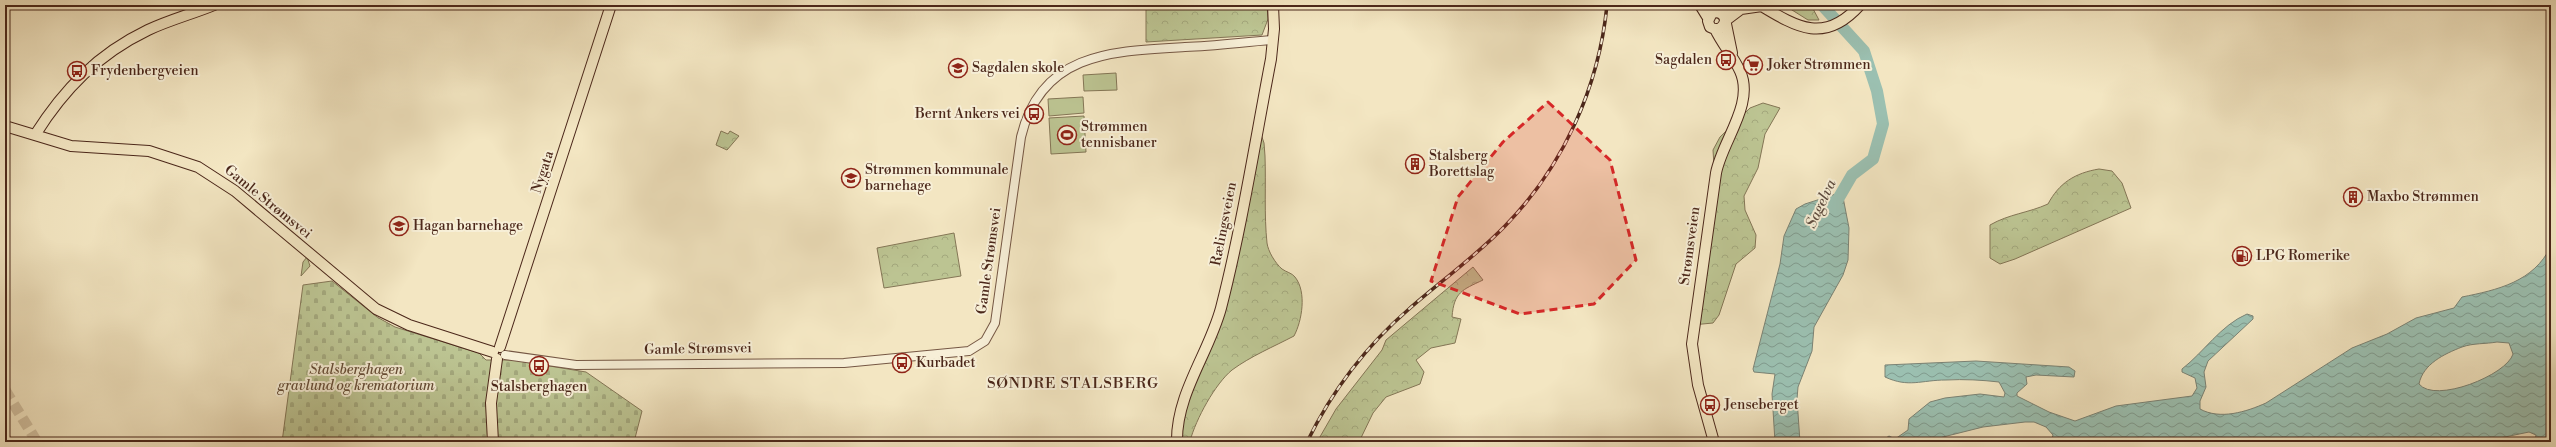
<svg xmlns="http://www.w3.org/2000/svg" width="2556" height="447" viewBox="0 0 2556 447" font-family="'Libre Bodoni',serif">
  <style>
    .grass { fill: #bcc492; stroke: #847656 }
    .forest { fill: url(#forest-crowns); stroke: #847656 }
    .cemetery { fill: url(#cemetery-stones); stroke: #847656 }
    .water { fill: url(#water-waves); stroke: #7b8375; fill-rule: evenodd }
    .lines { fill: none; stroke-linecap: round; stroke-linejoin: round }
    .river { stroke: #9bc0b1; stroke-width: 12 }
    .highway-tunnel { stroke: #d1c0a0; stroke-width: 11; stroke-dasharray: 11 5.5; stroke-linecap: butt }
    .minor-casing { stroke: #755744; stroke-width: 10 }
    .major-casing { stroke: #4b271a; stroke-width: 12 }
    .minor { stroke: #f7efd7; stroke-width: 8 }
    .major { stroke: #f3e6c2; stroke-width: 10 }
    .rail-casing { stroke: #4b271a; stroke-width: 3.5 }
    .rail { stroke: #f7efd7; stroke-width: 2; stroke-dasharray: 6; stroke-linecap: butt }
    .marked { fill: #d62828; fill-opacity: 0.2; stroke: #d62828; stroke-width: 3; stroke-dasharray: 8 5; stroke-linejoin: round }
    .labels { text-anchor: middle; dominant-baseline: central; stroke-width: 4; stroke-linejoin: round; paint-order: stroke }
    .poi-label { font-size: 14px; fill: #4b271a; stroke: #f7efd7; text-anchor: start }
    .street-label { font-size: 14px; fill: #4b271a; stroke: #f7efd7 }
    .park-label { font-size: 14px; font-style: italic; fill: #674e38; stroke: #f7efd7 }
    .water-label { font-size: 15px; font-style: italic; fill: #5f4d40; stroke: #f7efd7 }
    .neighbourhood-label { font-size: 15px; letter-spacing: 1px; fill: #4b271a; stroke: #f7efd7 }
  </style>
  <defs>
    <pattern id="forest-crowns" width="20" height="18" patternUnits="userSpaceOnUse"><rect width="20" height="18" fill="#bcc492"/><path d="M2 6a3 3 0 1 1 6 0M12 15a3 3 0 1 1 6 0" fill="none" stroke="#a3a87d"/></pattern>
    <pattern id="cemetery-stones" width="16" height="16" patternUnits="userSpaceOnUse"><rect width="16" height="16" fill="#bcc492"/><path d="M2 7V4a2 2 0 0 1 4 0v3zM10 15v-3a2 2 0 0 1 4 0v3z" fill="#a3a87d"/></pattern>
    <pattern id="water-waves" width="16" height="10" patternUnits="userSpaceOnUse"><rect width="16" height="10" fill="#9bc0b1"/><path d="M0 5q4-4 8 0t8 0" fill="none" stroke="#809c8f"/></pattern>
  </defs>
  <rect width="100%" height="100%" fill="#f3e6c2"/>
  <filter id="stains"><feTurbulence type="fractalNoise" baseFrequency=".005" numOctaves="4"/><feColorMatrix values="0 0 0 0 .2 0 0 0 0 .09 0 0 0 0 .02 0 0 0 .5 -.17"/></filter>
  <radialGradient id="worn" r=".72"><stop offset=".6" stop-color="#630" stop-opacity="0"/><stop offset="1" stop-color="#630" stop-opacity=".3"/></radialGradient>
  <!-- grass -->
  <path class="grass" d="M1116,73L1117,90L1084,91L1083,75Z
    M1083,97L1084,113L1049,116L1048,99Z
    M1084,116L1086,152L1051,154L1049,118Z
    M307,257L310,266L301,276L303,262Z"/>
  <!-- forest -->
  <path class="forest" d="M1146,5H1267L1268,19L1262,35L1146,42Z
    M1784,5H1811L1819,20H1808Z
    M1763,103L1780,108L1765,134L1758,168L1744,196L1745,210L1756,235L1755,248L1736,264L1719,315L1713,323L1692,325L1714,166L1713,150L1720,137L1750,108Z
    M721,131L728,134L730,131L739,136L727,150L716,145Z
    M1260,131L1264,143L1265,156C1266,185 1264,215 1267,243C1268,251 1275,263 1282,269C1286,272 1292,273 1295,277C1307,292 1302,321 1294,336C1273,347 1251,356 1232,370C1215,384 1196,419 1190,441L1180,440L1181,414L1210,347Z
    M2099,169L2112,171L2122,183L2131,208L2015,259L2000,264L1990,258V225C2009,214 2028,213 2048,204C2059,183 2075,173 2099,169Z
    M954,233L961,276L884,288L877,248Z
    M1473,267L1483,280C1462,290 1454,292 1452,317L1461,319L1455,343L1431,348L1416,360L1424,372L1420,384L1386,397L1373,413L1359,442H1317L1336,409L1382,350L1386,340Z"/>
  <!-- cemetery -->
  <path class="cemetery" d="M332,281L377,317L395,327L479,353L486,360H513L586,372L642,411L634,442H282L303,285Z"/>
  <!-- water -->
  <path class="water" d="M1842,192L1849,228L1848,260L1843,275L1814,327L1812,351L1798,387L1797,399L1800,442H1775L1772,394L1775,374L1754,372L1753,369L1780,264L1784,236L1796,209L1805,204Z
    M2551,246V442H2535L2536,435L2529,432L2500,438L2498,442H2051L2053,435L2046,427L2034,422H2025L1983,427L1943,437L1933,442H1880L1889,436L1895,439L1908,430L1909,419L1930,402L1945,398L1980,394L2004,397L2005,393L1999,382C1982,380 1964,379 1946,380C1921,380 1909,388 1885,377V365L1976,361L2069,367L2075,371L2074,377L2036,375L2026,377L2027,384L2017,393V396L2049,412L2075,421L2116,406L2192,396L2197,388L2195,378L2182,372V369C2204,352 2221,325 2247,314L2253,316V319L2208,361L2204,372L2206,387L2200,401V409C2220,420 2246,412 2266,403L2352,348L2387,334L2416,318L2454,308L2462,297C2497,290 2534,282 2551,246ZM2497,342L2509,343L2513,354C2507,375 2435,404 2419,384C2423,364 2444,354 2462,347C2473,343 2486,344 2497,342Z"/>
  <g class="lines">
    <!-- river -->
    <path class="river" d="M1822,5L1864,51L1877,91L1883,124L1873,159L1852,175L1834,206"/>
    <!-- highway-tunnel -->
    <path class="highway-tunnel" d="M5,390L37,442
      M5,437L8,442"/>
    <defs>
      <path id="minor" d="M505,355L576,365L844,363L969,351L985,341L995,323L1021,137C1041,52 1113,51 1185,47C1215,46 1244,42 1273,40"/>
      <path id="major" d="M1700,5L1708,18
        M1760,5C1798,28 1825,44 1860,5
        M1718,12L1734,5
        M1725,21C1723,29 1717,31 1710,27L1708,21L1712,13C1718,11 1723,13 1725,19L1732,53
        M1725,21L1741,9L1762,6
        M5,126L71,146L149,151L198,167L235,191L376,309L409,325L493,352
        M35,135C64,89 98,54 148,30C169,20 192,14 214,5
        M500,347L611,5
        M493,442L491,403L497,359
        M1177,442C1176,394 1209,353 1221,308C1242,226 1255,142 1271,59L1274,29L1273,5
        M1714,442L1698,385L1692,344L1716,173C1722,141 1755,104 1740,71C1733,56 1722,44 1715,29"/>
    </defs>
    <!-- minor casing -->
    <use href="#minor" class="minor-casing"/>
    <!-- major casing -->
    <use href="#major" class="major-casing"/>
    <!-- minor -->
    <use href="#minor" class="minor"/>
    <!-- major -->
    <use href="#major" class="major"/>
    <defs>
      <path id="rail" d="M1307,442C1332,391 1366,346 1409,309C1441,281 1476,256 1505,226C1563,167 1599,87 1607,5"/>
    </defs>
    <!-- rail casing -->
    <use href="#rail" class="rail-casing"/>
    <!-- rail -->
    <use href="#rail" class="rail"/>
  </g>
  <!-- marked area -->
  <path class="marked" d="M1548,102L1610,160L1636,260L1594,304L1520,314L1431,281L1458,197L1503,142Z"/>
  <!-- icons -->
  <defs>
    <symbol id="bus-ring" viewBox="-11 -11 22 22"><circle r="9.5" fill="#f7efd7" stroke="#8f2418" stroke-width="1.5"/><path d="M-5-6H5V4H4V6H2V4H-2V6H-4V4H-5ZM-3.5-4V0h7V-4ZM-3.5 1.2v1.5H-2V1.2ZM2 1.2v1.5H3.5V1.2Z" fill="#8f2418"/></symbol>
    <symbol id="supermarket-ring" viewBox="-11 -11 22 22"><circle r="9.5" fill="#f7efd7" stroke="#8f2418" stroke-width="1.5"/><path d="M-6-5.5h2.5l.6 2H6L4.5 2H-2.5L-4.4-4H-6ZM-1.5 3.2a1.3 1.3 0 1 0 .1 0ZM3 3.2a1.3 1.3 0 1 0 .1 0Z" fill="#8f2418"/></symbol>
    <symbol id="school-ring" viewBox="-11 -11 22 22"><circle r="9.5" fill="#f7efd7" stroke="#8f2418" stroke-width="1.5"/><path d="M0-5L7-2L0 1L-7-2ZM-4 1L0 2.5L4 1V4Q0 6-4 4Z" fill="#8f2418"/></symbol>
    <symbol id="stadium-ring" viewBox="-11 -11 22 22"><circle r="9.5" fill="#f7efd7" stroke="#8f2418" stroke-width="1.5"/><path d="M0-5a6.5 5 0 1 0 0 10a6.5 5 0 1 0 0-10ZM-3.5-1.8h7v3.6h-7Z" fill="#8f2418"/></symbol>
    <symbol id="building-ring" viewBox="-11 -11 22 22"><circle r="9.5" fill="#f7efd7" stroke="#8f2418" stroke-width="1.5"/><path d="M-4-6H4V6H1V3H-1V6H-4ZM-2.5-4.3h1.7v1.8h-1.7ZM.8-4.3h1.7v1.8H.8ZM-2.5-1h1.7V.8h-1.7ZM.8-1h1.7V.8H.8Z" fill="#8f2418"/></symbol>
    <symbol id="fuel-ring" viewBox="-11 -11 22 22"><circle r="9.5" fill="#f7efd7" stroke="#8f2418" stroke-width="1.5"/><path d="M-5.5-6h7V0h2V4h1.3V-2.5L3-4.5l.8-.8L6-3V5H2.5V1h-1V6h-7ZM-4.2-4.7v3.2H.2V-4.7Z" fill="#8f2418"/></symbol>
  </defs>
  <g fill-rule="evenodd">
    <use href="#bus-ring" x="1715" y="49" width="22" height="22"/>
    <use href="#supermarket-ring" x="1742" y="54" width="22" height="22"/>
    <use href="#school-ring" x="947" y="57" width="22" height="22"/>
    <use href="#bus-ring" x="66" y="60" width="22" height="22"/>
    <use href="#bus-ring" x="1023" y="103" width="22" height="22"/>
    <use href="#stadium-ring" x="1056" y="124" width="22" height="22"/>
    <use href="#building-ring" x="1404" y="153" width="22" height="22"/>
    <use href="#school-ring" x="840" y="167" width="22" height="22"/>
    <use href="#building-ring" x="2342" y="186" width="22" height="22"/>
    <use href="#school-ring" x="388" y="215" width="22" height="22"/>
    <use href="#fuel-ring" x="2231" y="245" width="22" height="22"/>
    <use href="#bus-ring" x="891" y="352" width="22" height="22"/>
    <use href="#bus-ring" x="528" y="355" width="22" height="22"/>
    <use href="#bus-ring" x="1699" y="394" width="22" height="22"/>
  </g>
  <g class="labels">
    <!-- poi labels -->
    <g class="poi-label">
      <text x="1712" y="60" text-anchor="end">Sagdalen</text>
      <text x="1767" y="65">Joker Strømmen</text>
      <text x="972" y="68">Sagdalen skole</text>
      <text x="91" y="71">Frydenbergveien</text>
      <text x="1020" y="114" text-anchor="end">Bernt Ankers vei</text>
      <text x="1081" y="127">Strømmen<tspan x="1081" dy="16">tennisbaner</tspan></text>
      <text x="1429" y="156">Stalsberg<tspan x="1429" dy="16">Borettslag</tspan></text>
      <text x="865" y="170">Strømmen kommunale<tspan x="865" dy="16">barnehage</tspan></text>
      <text x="2367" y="197">Maxbo Strømmen</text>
      <text x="413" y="226">Hagan barnehage</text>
      <text x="2256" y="256">LPG Romerike</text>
      <text x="916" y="363">Kurbadet</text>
      <text x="539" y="387" text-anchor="middle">Stalsberghagen</text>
      <text x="1724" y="405">Jenseberget</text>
    </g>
    <!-- street labels -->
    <g class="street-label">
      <text transform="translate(543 172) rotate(-72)">Nygata</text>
      <text transform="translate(268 202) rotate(39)">Gamle Strømsvei</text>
      <text transform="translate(1224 224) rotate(-79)">Rælingsveien</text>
      <text transform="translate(1690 246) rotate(-82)">Strømsveien</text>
      <text transform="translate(989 261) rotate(-82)">Gamle Strømsvei</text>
      <text transform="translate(698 349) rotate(-1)">Gamle Strømsvei</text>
    </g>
    <!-- park labels -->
    <g class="park-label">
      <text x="356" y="370">Stalsberghagen<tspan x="356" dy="16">gravlund og krematorium</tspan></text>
    </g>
    <!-- water labels -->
    <g class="water-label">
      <text transform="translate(1821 204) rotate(-65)">Sagelva</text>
    </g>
    <!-- neighbourhood labels -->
    <g class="neighbourhood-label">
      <text x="1073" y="383">SØNDRE STALSBERG</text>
    </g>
  </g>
  <!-- margin -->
  <rect width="2556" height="447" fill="none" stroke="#f3e6c2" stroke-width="20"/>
  <rect x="6" y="6" width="2544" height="435" fill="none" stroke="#4b271a" stroke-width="2"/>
  <rect x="10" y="10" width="2536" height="427" fill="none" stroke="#4b271a"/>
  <rect width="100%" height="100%" filter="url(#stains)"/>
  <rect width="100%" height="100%" fill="url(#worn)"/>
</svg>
